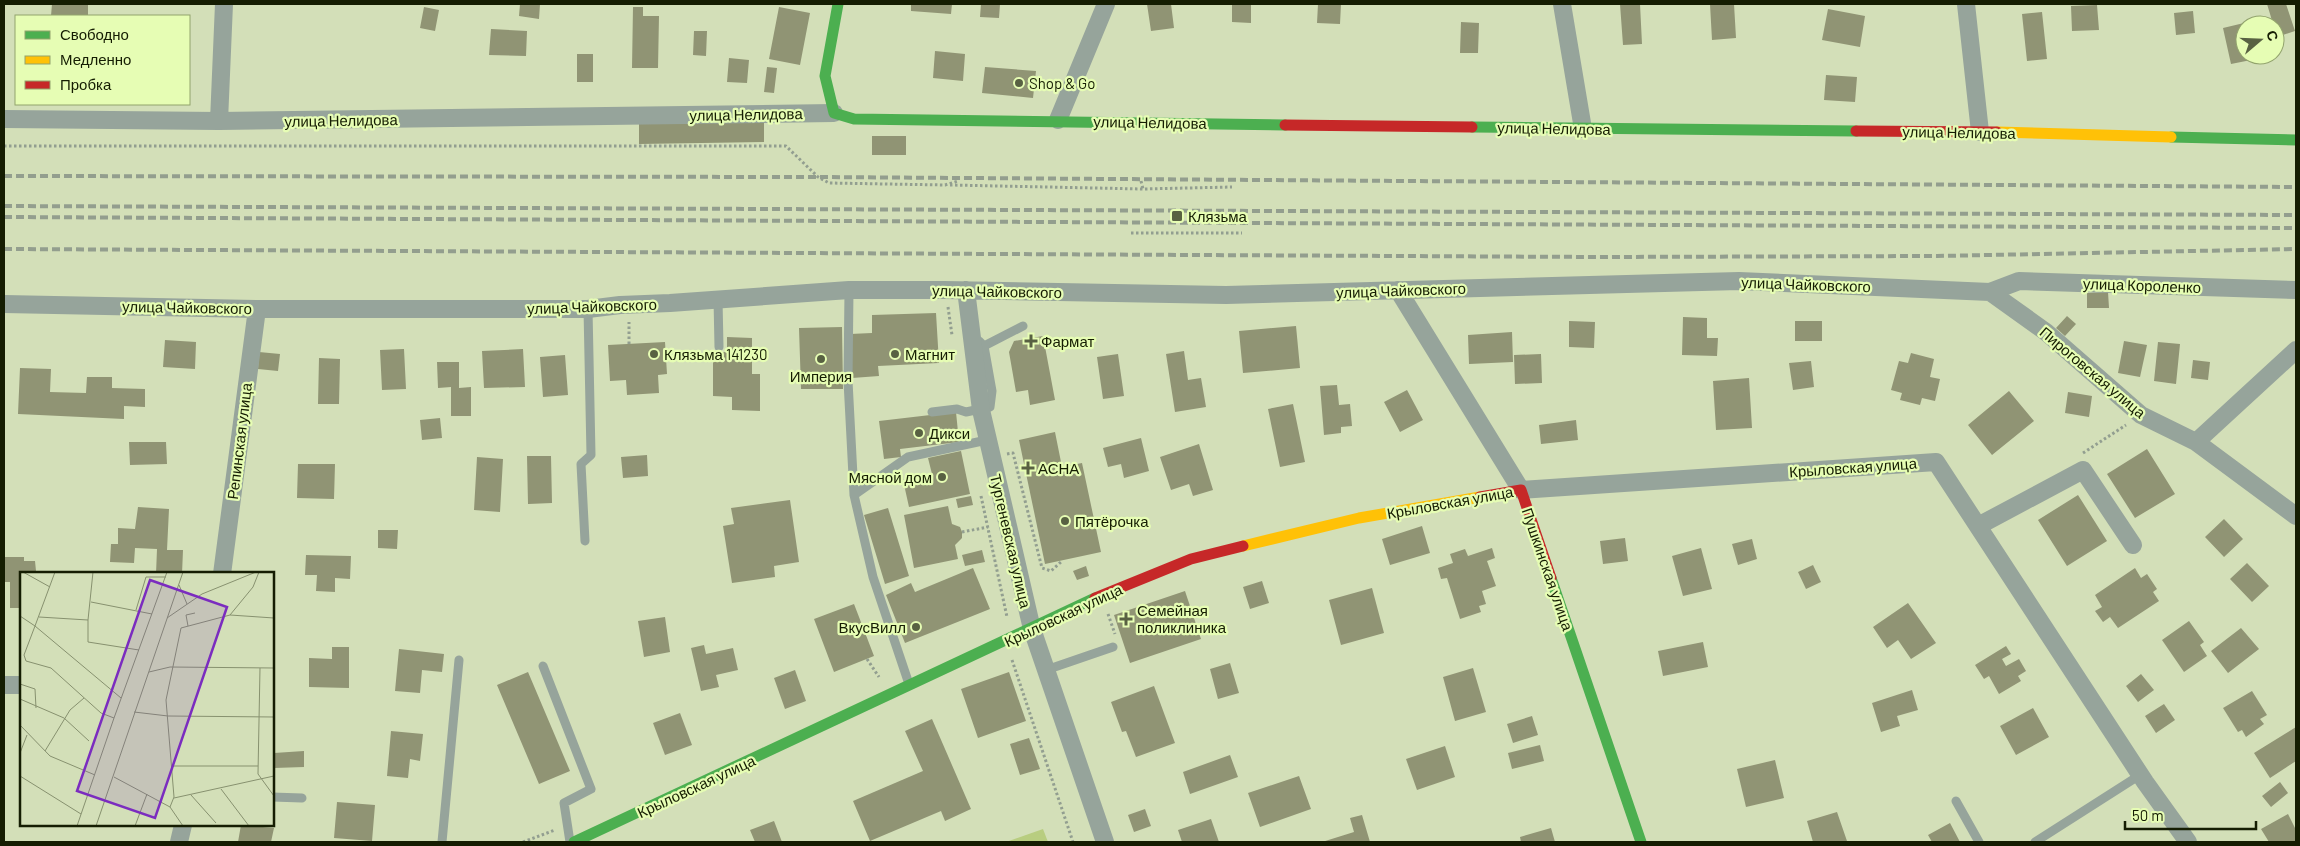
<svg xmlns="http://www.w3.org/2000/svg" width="2300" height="846" viewBox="0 0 2300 846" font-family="Barlow,sans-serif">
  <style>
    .green { fill: #b8cd80 }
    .building { fill: #909474 }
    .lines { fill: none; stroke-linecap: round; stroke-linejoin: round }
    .path { stroke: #929e90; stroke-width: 3; stroke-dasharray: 2.5 2.5; stroke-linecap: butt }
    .lane { stroke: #96a49b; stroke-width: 9 }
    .street { stroke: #96a49b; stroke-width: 18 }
    .fast { stroke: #4caf50; stroke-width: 11 }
    .slow { stroke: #ffc107; stroke-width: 11 }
    .jam { stroke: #c62828; stroke-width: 11 }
    .rail { stroke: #939e8e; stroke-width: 4; stroke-dasharray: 8 4; stroke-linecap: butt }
    .poi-dot { fill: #586142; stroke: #e6fdb4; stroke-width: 2 }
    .labels { text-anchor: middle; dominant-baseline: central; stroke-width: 4.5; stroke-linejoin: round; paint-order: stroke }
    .poi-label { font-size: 15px; fill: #151d02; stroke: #e6fdb4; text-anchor: start }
    .street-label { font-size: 15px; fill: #151d02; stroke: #e6fdb4 }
    .inset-road { fill: none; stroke: #87916f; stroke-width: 1 }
    .view { fill: #7b2cbf; fill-opacity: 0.15; stroke: #7b2cbf; stroke-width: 2.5 }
    .inset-edge { fill: none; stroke: #151d02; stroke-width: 2.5 }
  </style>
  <rect width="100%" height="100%" fill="#d3dfb8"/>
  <!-- green -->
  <path class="green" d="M1043,829L1048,842H1006Z"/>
  <!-- building -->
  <path class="building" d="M52,4H88V16H51Z
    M520,4H540L539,19L519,16Z
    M911,4H952L951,14L911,11Z
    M981,4H1000L999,18L980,17Z
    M1147,4H1171L1174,28L1151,31Z
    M1232,4H1251V23L1232,22Z
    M1318,4H1341L1340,24L1317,23Z
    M1620,4H1640L1642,44L1623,45Z
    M1710,4H1734L1736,38L1712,40Z
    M2267,4H2286L2295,31L2277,37Z
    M2097,5L2099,30L2072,31L2071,6Z
    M424,7L439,10L435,31L420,28Z
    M633,7H643V16H659L658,68H632Z
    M779,7L810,13L800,65L769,59Z
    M1828,9L1865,16L1860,47L1822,40Z
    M2193,11L2195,33L2176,35L2174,13Z
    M2042,12L2047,59L2027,61L2022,14Z
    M1461,22L1479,23L1478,53H1460Z
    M2244,23L2245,55H2250L2251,60L2231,64L2223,28Z
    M491,29L527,31L526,56L489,55Z
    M694,31H707L706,56L693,55Z
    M935,51L965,54L963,81L933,78Z
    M577,54H593V82H577Z
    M729,58L749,60L747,83L727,82Z
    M767,67L777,68L774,93L764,92Z
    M985,67L1036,71L1033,98L982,93Z
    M1826,75L1857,77L1855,102L1824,100Z
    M764,121V142L639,144V123Z
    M872,136H906V155H872Z
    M2108,292L2109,308H2087V293Z
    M936,313L939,363L878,366L879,376L852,378L850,334L872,333V315Z
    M2067,316L2076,324L2065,336L2056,328Z
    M1683,317L1707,318V338H1718L1717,356L1682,355Z
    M1569,321L1595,322L1594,348L1569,347Z
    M1795,321H1822V341H1795Z
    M1296,326L1300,368L1243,373L1239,331Z
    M842,327L843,389H801L799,328Z
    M1512,332L1513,362L1469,364L1468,335Z
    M1043,336L1055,400L1030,405L1028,390L1016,392L1009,352L1014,341Z
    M727,337L752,338V374H760V411L732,410V397L713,396V352H727Z
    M165,340L196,342L195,369L163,367Z
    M2124,341L2147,345L2140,377L2118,373Z
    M665,342L667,374L658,375L659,393L627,395L626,380L610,381L608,345Z
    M2158,342L2180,344L2176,384L2154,381Z
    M404,349L406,389L382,390L380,350Z
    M523,349L525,387L484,388L482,351Z
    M1184,351L1188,380L1201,378L1206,407L1175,412L1166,354Z
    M259,352L280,354L278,371L258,369Z
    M1911,353L1934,359L1930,377L1940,379L1935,401L1922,398L1920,405L1900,400L1902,393L1891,390L1899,361L1908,363Z
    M1118,354L1124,396L1103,399L1097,357Z
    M1541,354L1542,383L1515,384L1514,355Z
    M565,355L568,395L543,397L540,357Z
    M319,358L340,359L339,404H318Z
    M2193,360L2210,362L2208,380L2191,378Z
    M1811,361L1814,387L1793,390L1789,363Z
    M437,362H459V388L471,387V416H451V387L438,388Z
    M20,368L51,369L50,392L86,393L87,377H112V388L145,389V407L124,406V419L18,414Z
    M1749,378L1752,428L1716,430L1713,381Z
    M1337,385L1339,405L1350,404L1352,426L1341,427V433L1324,435L1320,386Z
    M1407,390L1423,420L1400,432L1384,402Z
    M2009,391L2034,421L1992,455L1968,425Z
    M2068,392L2092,396L2089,417L2065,413Z
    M1293,404L1305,462L1280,467L1268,409Z
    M956,412L959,442L900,449L901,457L884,459L879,421Z
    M440,418L442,438L422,440L420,420Z
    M1576,420L1578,440L1541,444L1539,425Z
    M1055,432L1062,467L1082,463L1101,552L1045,564L1019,440Z
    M1141,438L1149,471L1124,478L1121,464L1108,467L1103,448Z
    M129,442H166L167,464L130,465Z
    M1199,444L1213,490L1193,496L1189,484L1171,490L1160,457Z
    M2147,449L2175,494L2135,518L2107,474Z
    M961,451L970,494L909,507L903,480L932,474L928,458Z
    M647,455L648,476L623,478L621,457Z
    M527,456H551L552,503L528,504Z
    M477,457L503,459L500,512L474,510Z
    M298,464H335L334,499L297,498Z
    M2078,495L2107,541L2067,566L2038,520Z
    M971,496L973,505L958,508L956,499Z
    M790,500L799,562L774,566L775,577L732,583L723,526L734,524L731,508Z
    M948,506L952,524L960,527L962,532V538L955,545L958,559L914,568L904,515Z
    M138,507L169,509L167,550H183L182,574H156L157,549L135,548L134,563L110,562L111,544H118V528L135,529Z
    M888,508L909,576L885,584L864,515Z
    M2224,519L2243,539L2224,557L2205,537Z
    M1422,526L1430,553L1390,565L1382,539Z
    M378,530H398L397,549L378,548Z
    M1625,538L1628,561L1603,564L1600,541Z
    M1752,539L1757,559L1738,565L1732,544Z
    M1492,548L1495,558L1487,561L1496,586L1482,591L1486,604L1479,606L1481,612L1460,619L1447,578L1441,579L1438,568L1453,563L1450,554L1465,549L1468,556Z
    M1701,548L1712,589L1683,596L1672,556Z
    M982,550L985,562L965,566L962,555Z
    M306,555L351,556L350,579L335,578V592L316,591L317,575H305Z
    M4,557H24V561H35L36,571H50V574H21V608H10V582H4Z
    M2247,563L2269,586L2252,602L2230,579Z
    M1813,565L1821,582L1806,589L1798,572Z
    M1086,566L1089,576L1077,580L1073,571Z
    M973,568L990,609L905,643L886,595L911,583L915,592Z
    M2135,568L2141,578L2147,574L2157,589L2153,592L2159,601L2118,628L2110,617L2103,622L2095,611L2102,607L2095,595Z
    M1262,581L1269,603L1250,609L1243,587Z
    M1372,588L1384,633L1341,645L1329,600Z
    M1185,591L1201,639L1130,663L1114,615Z
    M1908,603L1936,643L1911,659L1898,640L1887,648L1873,627Z
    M854,604L874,656L834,672L814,619Z
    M665,617L670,652L644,657L638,621Z
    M2189,621L2204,642L2200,645L2207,656L2184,672L2162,640Z
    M2241,628L2259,649L2228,673L2211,651Z
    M1703,642L1708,667L1663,676L1658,651Z
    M704,645L706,654L733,648L738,670L716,675L719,687L701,691L691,648Z
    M2006,646L2011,654L2002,659L2006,666L2019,659L2026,671L2018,676L2021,681L1999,694L1989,676L1984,679L1975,665Z
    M332,647H349V688L309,687V658L332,659Z
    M399,649L444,654L442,672L422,670L420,693L395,691Z
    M1230,663L1239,693L1218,699L1210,669Z
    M1473,668L1486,712L1455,721L1443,677Z
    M795,670L806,701L785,709L774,678Z
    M528,672L570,771L539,784L497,685Z
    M1009,672L1026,721L978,738L961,689Z
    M2141,674L2154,690L2138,702L2126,686Z
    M1154,686L1175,743L1136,757L1126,731L1122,732L1111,702Z
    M1912,690L1918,710L1897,716L1900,726L1881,732L1872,703Z
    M2252,691L2267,715L2260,719L2264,724L2246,737L2242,730L2238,732L2223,708Z
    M2164,704L2175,720L2156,733L2145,716Z
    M2033,708L2049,737L2016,755L2000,726Z
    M680,713L692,745L665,755L653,723Z
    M1532,716L1538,735L1513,743L1507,724Z
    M932,719L971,809L945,821L941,811L870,841L853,801L923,771L905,731Z
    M2296,727V761L2270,778L2254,753Z
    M391,731L423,734L420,761L410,759L408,778L387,776Z
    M1029,738L1040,769L1020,775L1010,744Z
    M1540,745L1544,761L1512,769L1508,753Z
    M1445,746L1455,777L1417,790L1406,759Z
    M304,751V767L274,768V753Z
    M1230,755L1238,777L1190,794L1183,772Z
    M1775,760L1784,798L1746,807L1737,769Z
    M1299,776L1311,809L1260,827L1248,793Z
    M2280,782L2288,793L2271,807L2262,796Z
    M337,802L375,805L372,841L334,838Z
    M1145,809L1151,826L1134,832L1128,815Z
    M1837,812L1847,841L1813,842L1807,821Z
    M2288,814L2296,830V842H2269L2261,829Z
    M1362,815L1370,842H1322L1354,832L1350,818Z
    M1211,819L1219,842H1182L1178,830Z
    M774,821L782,842H755L750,830Z
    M1950,823L1960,842H1932L1928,835Z
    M241,825L274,828L271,842H238Z
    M1551,828L1555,842H1521L1520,837Z"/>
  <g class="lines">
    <!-- path -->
    <path class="path" d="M4,146H786L818,177L829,183L945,185L958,181
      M1141,181L1143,189
      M950,185L1143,189L1232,187
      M1131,233H1242
      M948,307L952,335
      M629,344V322
      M2083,453L2126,425
      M1007,454L1013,453L1042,568L1051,571L1062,561
      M981,496L1007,617
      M962,532L988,527
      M1108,614L1115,634
      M867,659L879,677
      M1012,660L1073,842
      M523,842L555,830"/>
    <!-- lane -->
    <path class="lane" d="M849,290L848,381L854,495L873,577L909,684
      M718,299L719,347
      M984,346L1023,326
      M932,412L957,409L966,412L990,407L992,391L984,346L979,341L972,340
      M854,495L908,457L987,440
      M585,541L581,464L591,455L588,309
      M543,666L591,789L564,803L570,842
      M1046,670L1113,647
      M272,797L302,798
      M1956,801L1979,842
      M442,842L459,660
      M2035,842L2140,775"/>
    <!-- street -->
    <path class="street" d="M1562,4L1583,129
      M1966,4L1980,132
      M4,119L219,121L834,113
      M1058,120L1106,4
      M219,121L224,4
      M966,290L981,410L1032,629L1105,842
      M1398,290L1521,490L1936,462L2145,782L2188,842
      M1990,292L2046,332L2141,415L2196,442L2296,516
      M4,304L257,309H588L620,305L670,303L849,290H944L1226,295L1739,281L1990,292L2019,281L2296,290
      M2196,442L2296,350
      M1978,526L2083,470L2133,545
      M222,574L257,309
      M4,685H21
      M179,842L183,825"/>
    <!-- fast -->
    <path class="fast" d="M838,4L825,76L834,113L854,119L1285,125
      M1472,127L1856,131
      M2171,137L2296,140
      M1551,578L1641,842
      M574,842L1095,598"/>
    <!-- slow -->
    <path class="slow" d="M1997,132L2171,137
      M1243,546L1359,518L1480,497"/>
    <!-- jam -->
    <path class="jam" d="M1285,125L1472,127
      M1856,131L1997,132
      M1480,497L1521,490L1551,578
      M1095,598L1191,559L1243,546"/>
    <!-- rail -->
    <path class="rail" d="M4,176L818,177L2296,187
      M4,206L2296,215
      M4,217L2296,228
      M4,249L1597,257L1937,256L2296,249"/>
  </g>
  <!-- markers -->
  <g class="poi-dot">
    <circle cx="1019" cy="83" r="5"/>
    <rect x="1171" y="210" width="12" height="12" rx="2.5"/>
    <path d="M1028.5 333.5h5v5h5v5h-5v5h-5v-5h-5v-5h5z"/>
    <circle cx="654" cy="354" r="5"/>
    <circle cx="895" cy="354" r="5"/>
    <circle cx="821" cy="359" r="5"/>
    <circle cx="919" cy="433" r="5"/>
    <path d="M1025.5 460.5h5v5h5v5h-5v5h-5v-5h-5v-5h5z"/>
    <circle cx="942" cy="477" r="5"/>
    <circle cx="1065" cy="521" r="5"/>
    <path d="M1123.5 611.5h5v5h5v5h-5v5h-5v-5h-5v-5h5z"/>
    <circle cx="916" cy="627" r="5"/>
  </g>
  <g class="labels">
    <!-- poi labels -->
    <g class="poi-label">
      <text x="1029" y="83">Shop &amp; Go</text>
      <text x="1188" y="216">Клязьма</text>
      <text x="1041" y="341">Фармат</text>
      <text x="664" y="354">Клязьма 141230</text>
      <text x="905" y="354">Магнит</text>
      <text x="821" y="376" text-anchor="middle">Империя</text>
      <text x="929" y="433">Дикси</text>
      <text x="1038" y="468">АСНА</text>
      <text x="932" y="477" text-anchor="end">Мясной дом</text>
      <text x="1075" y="521">Пятёрочка</text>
      <text x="1137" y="610">Семейная<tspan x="1137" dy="17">поликлиника</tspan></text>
      <text x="906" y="627" text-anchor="end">ВкусВилл</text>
    </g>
    <!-- street labels -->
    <g class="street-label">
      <text transform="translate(746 114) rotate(-1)">улица Нелидова</text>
      <text transform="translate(341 120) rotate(-1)">улица Нелидова</text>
      <text transform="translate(1150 122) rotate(1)">улица Нелидова</text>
      <text transform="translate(1554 128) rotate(1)">улица Нелидова</text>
      <text transform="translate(1959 132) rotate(1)">улица Нелидова</text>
      <text transform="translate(1806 284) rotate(2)">улица Чайковского</text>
      <text transform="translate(2142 285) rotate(2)">улица Короленко</text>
      <text transform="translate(1401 290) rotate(-2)">улица Чайковского</text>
      <text transform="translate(997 291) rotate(1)">улица Чайковского</text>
      <text transform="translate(592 306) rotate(-2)">улица Чайковского</text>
      <text transform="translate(187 307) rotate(1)">улица Чайковского</text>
      <text transform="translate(2093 372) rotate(40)">Пироговская улица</text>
      <text transform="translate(239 441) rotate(-83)">Репинская улица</text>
      <text transform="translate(1853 467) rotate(-4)">Крыловская улица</text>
      <text transform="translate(1450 502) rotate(-10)">Крыловская улица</text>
      <text transform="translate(1011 541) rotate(77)">Тургеневская улица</text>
      <text transform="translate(1548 569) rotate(71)">Пушкинская улица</text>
      <text transform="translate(1063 615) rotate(-25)">Крыловская улица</text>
      <text transform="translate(696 786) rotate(-25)">Крыловская улица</text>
    </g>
  </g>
  <!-- overview -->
  <g transform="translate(20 572)">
    <rect width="254" height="254" fill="#d3dfb8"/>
    <path class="inset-road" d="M3,0L30,15M35,0L15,54L101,126M159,13L167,32M71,30L132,42M116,38L126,5H146M210,43L254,46M0,44L15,54L4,83L6,89L31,96L81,141L94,146L147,0M19,45L68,48V70L119,78M147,46L182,22L236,0M68,48L73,0M168,54L166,43L175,41M240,96L238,202L254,224M129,100L150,95L254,96M0,112L15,117L16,136M0,127L44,146L69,169M114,140L148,144L254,145M0,153L30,184L75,203M25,179L50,138L64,126M0,181L7,163M153,194H238M0,204L61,242M94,205L150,235M201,217L229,254M171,223L196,251M154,226L254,204M57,254L94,146M76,254L163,0M115,254L127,222M163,254L150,235L154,225L146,128L161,56L210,43L233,15L239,0"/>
    <path class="view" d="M130,8L207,35L135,246L57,219Z"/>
    <rect width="254" height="254" class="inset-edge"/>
  </g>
  <!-- border -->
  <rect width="2300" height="846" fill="none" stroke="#151d02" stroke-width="10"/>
  <!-- legend -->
  <rect x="15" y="15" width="175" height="90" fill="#e6fdb4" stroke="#92a36d"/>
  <rect x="25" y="31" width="25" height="8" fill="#4caf50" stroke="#92a36d"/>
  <text x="60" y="40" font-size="15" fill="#151d02">Свободно</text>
  <rect x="25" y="56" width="25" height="8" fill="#ffc107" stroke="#92a36d"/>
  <text x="60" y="65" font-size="15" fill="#151d02">Медленно</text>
  <rect x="25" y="81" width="25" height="8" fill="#c62828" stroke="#92a36d"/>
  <text x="60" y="90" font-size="15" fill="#151d02">Пробка</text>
  <!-- north arrow -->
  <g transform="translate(2260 40) rotate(71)"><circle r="24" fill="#e6fdb4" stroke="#92a36d"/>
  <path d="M0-4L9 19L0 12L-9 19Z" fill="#586142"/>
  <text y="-8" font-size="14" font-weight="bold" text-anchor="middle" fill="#151d02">С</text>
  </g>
  <!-- scale -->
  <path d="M2125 821v8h131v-8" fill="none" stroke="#151d02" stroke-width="2.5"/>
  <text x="2132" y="821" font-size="15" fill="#151d02" stroke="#e6fdb4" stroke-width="4" paint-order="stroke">50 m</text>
</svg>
